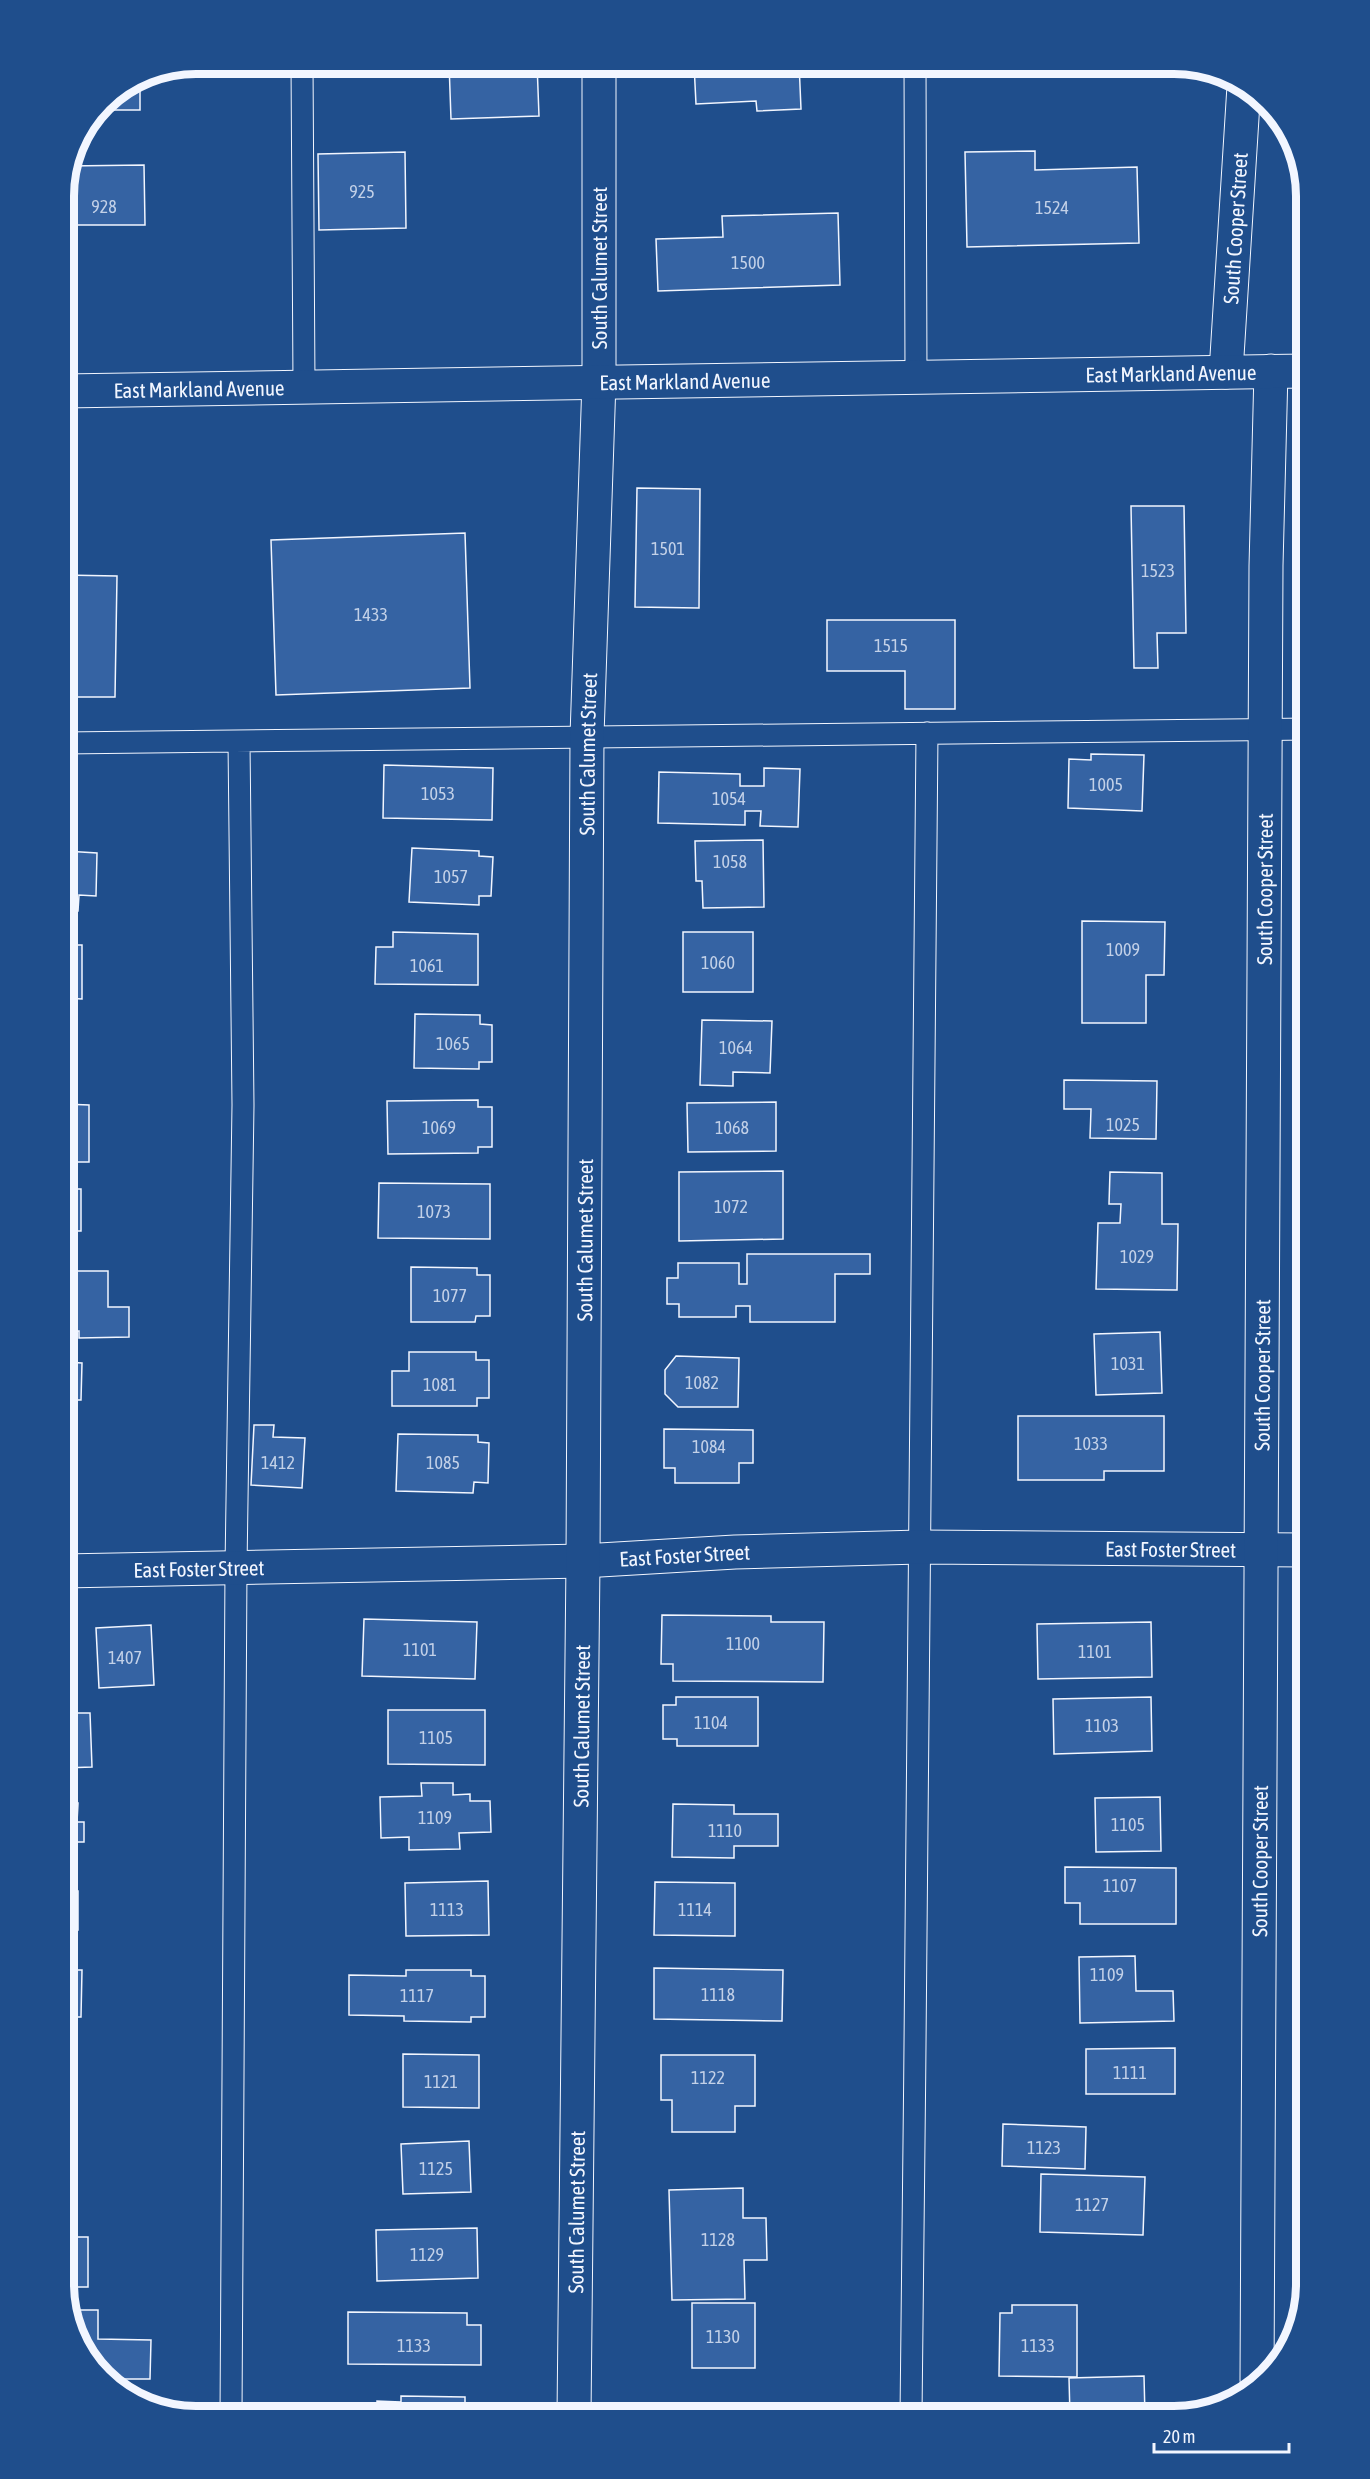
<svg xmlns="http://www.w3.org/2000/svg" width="1370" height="2479" viewBox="0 0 1370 2479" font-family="'Asap Condensed',sans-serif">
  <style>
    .building { fill: #3563a3; stroke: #f2f6ff; stroke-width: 1.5 }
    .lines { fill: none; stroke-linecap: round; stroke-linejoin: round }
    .service-casing { stroke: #f2f6ff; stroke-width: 23 }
    .minor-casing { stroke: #f2f6ff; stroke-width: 35 }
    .primary-casing { stroke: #f2f6ff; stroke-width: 35 }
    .service { stroke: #1f4e8c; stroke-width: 21 }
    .minor { stroke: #1f4e8c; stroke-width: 33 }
    .primary { stroke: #1f4e8c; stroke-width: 33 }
    .labels { text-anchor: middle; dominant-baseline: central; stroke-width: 4.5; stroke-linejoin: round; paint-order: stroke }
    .number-label { font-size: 18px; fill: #c3d1e8 }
    .street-label { font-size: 21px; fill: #f2f6ff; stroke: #1f4e8c }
    .rim { fill: none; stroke: #f2f6ff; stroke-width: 8 }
  </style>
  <rect width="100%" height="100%" fill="#1f4e8c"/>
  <!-- building -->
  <path class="building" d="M449,63H537L539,116L451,119Z
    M799,63L801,109L757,111L756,101L696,104L694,64Z
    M140,76V110H96L102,102Z
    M1035,151V170L1137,167L1139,243L967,247L965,152Z
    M405,152L406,228L319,230L318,154Z
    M144,165L145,225H63V187L68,166Z
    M838,213L840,285L658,291L656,239L723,237L722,216Z
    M637,488L700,489L699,608L635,607Z
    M1131,506H1184L1186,633H1157L1158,668H1134Z
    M465,533L470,688L276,695L271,540Z
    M63,575L117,576L115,697H63Z
    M827,620H955V709H905V671H827Z
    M1091,754L1144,755L1142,811L1068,808L1069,759L1091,760Z
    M384,765L493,768L492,820L383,818Z
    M764,768L800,769L798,827L760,826L761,811H745V825L658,823L659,772L740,774V786H764Z
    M63,778H70L69,835H63Z
    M763,840L764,907L703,908L702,881H696L695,841Z
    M412,848L479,851V856L493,857L491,896H479V905L409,902Z
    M65,851L97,853L96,896L79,895L78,911H63Z
    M1082,921L1165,922L1164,975H1146V1023H1082Z
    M393,932L478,934V985L375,984L376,947H393Z
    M683,932H753V992H683Z
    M63,945H82V999L63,998Z
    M415,1014L480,1015V1024L492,1025V1062H479V1069L414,1068Z
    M702,1020L772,1021L770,1073L733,1072V1086L700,1085Z
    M63,1024H70V1086H63Z
    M1064,1080L1157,1081L1156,1139L1090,1138L1091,1109H1064Z
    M478,1100V1107H492V1147H478V1153L388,1154L387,1101Z
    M776,1102V1151L688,1152L687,1103Z
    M63,1104L89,1105V1162H63Z
    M783,1171V1239L679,1241V1172Z
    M1110,1172L1162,1173V1224H1178L1177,1290L1096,1289L1098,1223H1120L1121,1204H1109Z
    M379,1183L490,1184V1239L378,1238Z
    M63,1189H81V1231H63Z
    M747,1254H870V1274H835V1322H750V1306H736V1317H679V1304H667V1278H678V1263H739V1284H747Z
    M411,1267L477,1268V1275H490V1316H476L475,1322H411Z
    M63,1271H108V1307H129V1337L79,1338V1331H63Z
    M1160,1332L1162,1393L1096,1395L1094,1334Z
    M409,1352H476V1360H489V1398H477V1406H392V1371H409Z
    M676,1356L739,1358L738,1407H678L665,1394V1370Z
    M63,1362L82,1363L81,1400H63Z
    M1018,1416H1164V1471H1104V1480H1018Z
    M254,1425H274L273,1437L305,1438L302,1488L251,1485Z
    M664,1429L753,1430V1463H739V1483H675V1468H664Z
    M398,1434L478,1435V1442L489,1443L488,1483L474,1482L473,1493L396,1491Z
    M662,1615L771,1616V1622H824L823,1682L673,1681V1664H661Z
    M364,1619L477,1622L475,1679L362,1676Z
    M1151,1622L1152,1677L1038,1679L1037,1624Z
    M63,1624H69V1691L63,1692Z
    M151,1625L154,1685L99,1688L96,1628Z
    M676,1697H758V1746H677V1739H663V1705H676Z
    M1151,1697L1152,1751L1054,1754L1053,1699Z
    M388,1710H485V1765L388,1764Z
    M63,1713H90L92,1767L63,1768Z
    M421,1783H453V1795L470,1794V1801H490L491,1832L459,1833L460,1849L409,1850V1837L381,1838L380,1797L422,1796Z
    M1160,1797L1161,1851L1096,1852L1095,1798Z
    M63,1803H78L77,1822H84V1842H63Z
    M673,1804L734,1805V1814H778V1846H734V1858L672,1857Z
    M1065,1867L1176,1868V1924H1080V1903H1065Z
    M488,1881L489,1935L406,1936L405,1883Z
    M655,1882L735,1883V1936L654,1935Z
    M63,1891H78V1930H63Z
    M1135,1956L1136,1991H1173L1174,2021L1080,2023L1079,1957Z
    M654,1968L783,1970L782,2021L654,2019Z
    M63,1970H82L81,2017H63Z
    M406,1970H471V1976H485V2017H471V2022L404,2021V2016L349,2015V1975L406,1976Z
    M1175,2048V2094H1086V2049Z
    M403,2054L479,2055V2108L403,2107Z
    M661,2055H755V2106H735V2132H672V2100H661Z
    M1003,2124L1086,2127L1085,2169L1002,2166Z
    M469,2141L471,2192L403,2194L401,2144Z
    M1041,2174L1145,2177L1143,2235L1040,2232Z
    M743,2188V2218H766L767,2260H744L745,2299L672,2300L669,2190Z
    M477,2228L478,2278L377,2281L376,2230Z
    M63,2237H88V2287H64Z
    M692,2303H755V2368H692Z
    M1012,2305H1077V2377L999,2376L1000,2313H1012Z
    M68,2310H98V2339L151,2340L150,2379H110L97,2364V2353H88L73,2334Z
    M348,2312L467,2313V2325H481V2365L348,2364Z
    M1144,2376L1145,2416H1070L1069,2378Z
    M401,2396L465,2397V2404L479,2405V2416H377V2401L401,2402Z"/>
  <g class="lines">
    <defs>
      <path id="service" d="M302,63L304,385
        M915,63L916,376
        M63,743L1307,729
        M231,2416L236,1567L243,1105L239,742
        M911,2416C917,1855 924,1294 927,733"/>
      <g id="minor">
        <path id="s1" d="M1226,372L1244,86"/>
        <path id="s2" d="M63,1571L583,1561L735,1552L920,1547L1307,1550"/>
        <path id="s3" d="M1257,2380L1266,566L1271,371"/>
        <path id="s4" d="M574,2416L583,1561L587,736L599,381V63"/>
      </g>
      <g id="primary">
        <path id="s5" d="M63,391L1307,371"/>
      </g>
    </defs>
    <!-- service casing -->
    <use href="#service" class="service-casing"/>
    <!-- minor casing -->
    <use href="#minor" class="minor-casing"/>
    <!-- primary casing -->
    <use href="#primary" class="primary-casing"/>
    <!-- service -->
    <use href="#service" class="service"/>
    <!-- minor -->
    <use href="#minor" class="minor"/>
    <!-- primary -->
    <use href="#primary" class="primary"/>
  </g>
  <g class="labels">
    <!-- number labels -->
    <g class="number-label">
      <text x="362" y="191">925</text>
      <text x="104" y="206">928</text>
      <text x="1052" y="207">1524</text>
      <text x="748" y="262">1500</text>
      <text x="668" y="548">1501</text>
      <text x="1158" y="570">1523</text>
      <text x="371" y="614">1433</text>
      <text x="891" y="645">1515</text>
      <text x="1106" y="784">1005</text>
      <text x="438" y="793">1053</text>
      <text x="729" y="798">1054</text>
      <text x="730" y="861">1058</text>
      <text x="451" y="876">1057</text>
      <text x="1123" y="949">1009</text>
      <text x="718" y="962">1060</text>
      <text x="427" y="965">1061</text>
      <text x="453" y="1043">1065</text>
      <text x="736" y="1047">1064</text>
      <text x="1123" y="1124">1025</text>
      <text x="439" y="1127">1069</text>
      <text x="732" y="1127">1068</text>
      <text x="731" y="1206">1072</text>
      <text x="434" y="1211">1073</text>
      <text x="1137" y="1256">1029</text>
      <text x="450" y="1295">1077</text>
      <text x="1128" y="1363">1031</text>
      <text x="702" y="1382">1082</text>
      <text x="440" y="1384">1081</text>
      <text x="1091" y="1443">1033</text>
      <text x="709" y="1446">1084</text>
      <text x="278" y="1462">1412</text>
      <text x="443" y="1462">1085</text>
      <text x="743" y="1643">1100</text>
      <text x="420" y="1649">1101</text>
      <text x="1095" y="1651">1101</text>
      <text x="125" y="1657">1407</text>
      <text x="711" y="1722">1104</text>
      <text x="1102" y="1725">1103</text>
      <text x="436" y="1737">1105</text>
      <text x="435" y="1817">1109</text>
      <text x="1128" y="1824">1105</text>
      <text x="725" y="1830">1110</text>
      <text x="1120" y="1885">1107</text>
      <text x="447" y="1909">1113</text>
      <text x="695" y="1909">1114</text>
      <text x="1107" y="1974">1109</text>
      <text x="718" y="1994">1118</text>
      <text x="417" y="1995">1117</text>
      <text x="1130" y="2072">1111</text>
      <text x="708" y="2077">1122</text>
      <text x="441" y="2081">1121</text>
      <text x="1044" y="2147">1123</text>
      <text x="436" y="2168">1125</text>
      <text x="1092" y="2204">1127</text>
      <text x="718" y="2239">1128</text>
      <text x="427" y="2254">1129</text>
      <text x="723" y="2336">1130</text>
      <text x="414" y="2345">1133</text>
      <text x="1038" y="2345">1133</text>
    </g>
    <!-- street labels -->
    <g class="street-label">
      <text stroke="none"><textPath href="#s1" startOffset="144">South Cooper Street</textPath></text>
      <text transform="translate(599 268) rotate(-90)">South Calumet Street</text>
      <text stroke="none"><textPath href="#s5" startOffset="1108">East Markland Avenue</textPath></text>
      <text stroke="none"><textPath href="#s5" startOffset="622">East Markland Avenue</textPath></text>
      <text stroke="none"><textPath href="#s5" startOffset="136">East Markland Avenue</textPath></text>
      <text stroke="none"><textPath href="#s4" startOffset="1662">South Calumet Street</textPath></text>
      <text stroke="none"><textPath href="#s3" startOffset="1491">South Cooper Street</textPath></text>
      <text stroke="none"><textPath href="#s4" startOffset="1176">South Calumet Street</textPath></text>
      <text stroke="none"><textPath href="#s3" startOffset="1005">South Cooper Street</textPath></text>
      <text stroke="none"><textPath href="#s2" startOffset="1108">East Foster Street</textPath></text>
      <text stroke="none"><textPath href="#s2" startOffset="622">East Foster Street</textPath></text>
      <text stroke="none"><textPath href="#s2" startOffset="136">East Foster Street</textPath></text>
      <text stroke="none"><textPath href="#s4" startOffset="690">South Calumet Street</textPath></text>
      <text stroke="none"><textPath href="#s3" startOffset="519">South Cooper Street</textPath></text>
      <text stroke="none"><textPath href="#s4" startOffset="204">South Calumet Street</textPath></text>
    </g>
  </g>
  <!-- crop -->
  <path d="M0 0H1370V2479H0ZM196 74H1174A122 122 0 0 1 1296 196V2284A122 122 0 0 1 1174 2406H196A122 122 0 0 1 74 2284V196A122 122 0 0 1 196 74Z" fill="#1f4e8c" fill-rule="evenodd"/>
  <path class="rim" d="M196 74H1174A122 122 0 0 1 1296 196V2284A122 122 0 0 1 1174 2406H196A122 122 0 0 1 74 2284V196A122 122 0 0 1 196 74Z"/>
  <!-- scale -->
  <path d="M1154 2443v9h135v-9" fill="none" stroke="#f2f6ff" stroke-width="3"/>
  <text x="1163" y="2443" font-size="18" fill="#f2f6ff" stroke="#1f4e8c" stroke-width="4.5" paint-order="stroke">20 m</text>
</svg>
